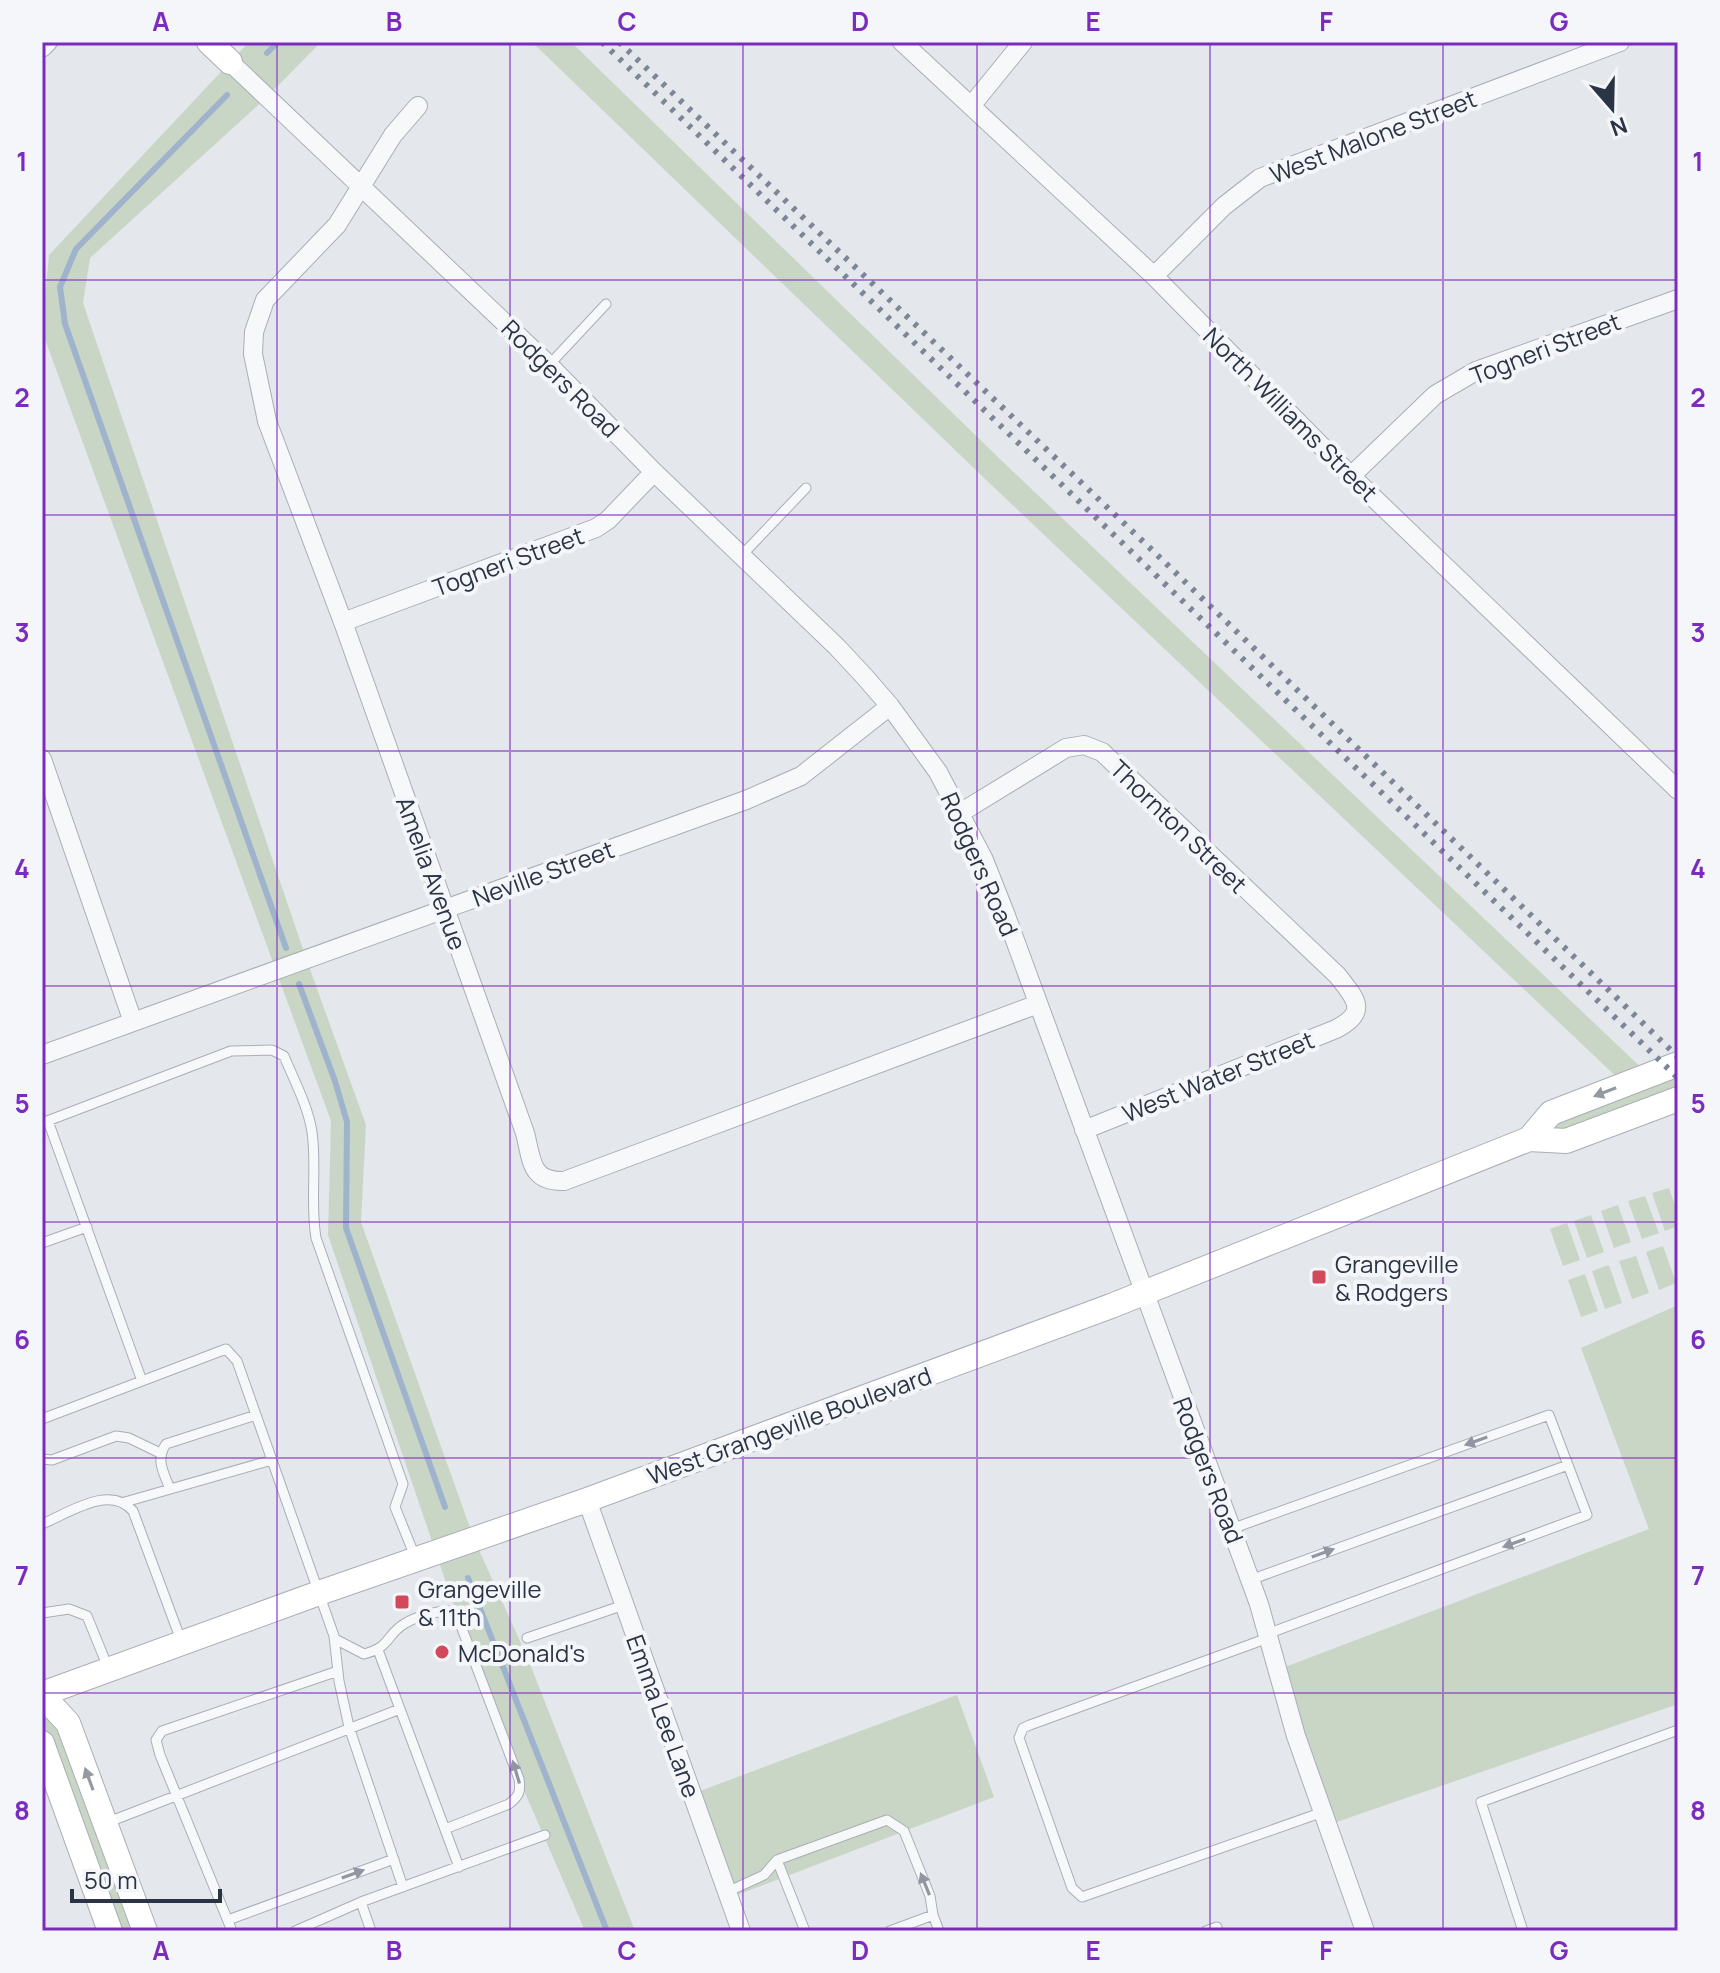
<svg xmlns="http://www.w3.org/2000/svg" width="1720" height="1973" viewBox="0 0 1720 1973" font-family="Manrope,sans-serif">
  <style>
    .green { fill: #c9d6c5 }
    .lines { fill: none; stroke-linecap: round; stroke-linejoin: round }
    .stream { stroke: #9fb4cc; stroke-width: 6 }
    .lane-casing { stroke: #a9aeb7; stroke-width: 11 }
    .street-casing { stroke: #a9aeb7; stroke-width: 20 }
    .secondary-casing { stroke: #a9aeb7; stroke-width: 26 }
    .lane { stroke: #f7f8fa; stroke-width: 9 }
    .street { stroke: #f7f8fa; stroke-width: 18 }
    .secondary { stroke: #fff; stroke-width: 24 }
    .rail { stroke: #7d8696; stroke-width: 6; stroke-dasharray: 4 8; stroke-linecap: butt }
    .oneway { fill: #959aa2 }
    .oneway2 { fill: #9196a0 }
    .grid { fill: none; stroke: #7b2cbf; stroke-width: 2; stroke-opacity: 0.55 }
    .poi-dot { fill: #d1495b; stroke: #f4f6f9; stroke-width: 3 }
    .labels { text-anchor: middle; dominant-baseline: central; stroke-width: 8; stroke-linejoin: round; paint-order: stroke }
    .street-label { font-size: 24px; fill: #2b3445; stroke: #f4f6f9 }
    .poi-label { font-size: 24px; fill: #2b3445; stroke: #f4f6f9; text-anchor: start }
    .neatline { fill: none; stroke: #7b2cbf; stroke-width: 3 }
    .grid-label { font-size: 26px; text-anchor: middle; font-weight: bold; fill: #7b2cbf }
  </style>
  <rect width="100%" height="100%" fill="#e4e7ec"/>
  <!-- green -->
  <path class="green" d="M249,42H321L267,97L90,258L83,303L306,958L366,1125L361,1222L474,1539L528,1659L635,1931H585L519,1779L458,1618L328,1235L331,1121L42,331L49,255Z
    M532,42H571L1002,461L1649,1075L1678,1064V1099L1529,1139L1624,1084L982,476Z
    M1669,1188L1678,1214V1226L1665,1231L1652,1193Z
    M1645,1196L1659,1233L1642,1239L1628,1201Z
    M1618,1205L1631,1242L1614,1248L1601,1211Z
    M1591,1215L1604,1252L1587,1258L1574,1221Z
    M1567,1223L1580,1260L1563,1266L1550,1229Z
    M1663,1246L1676,1283L1659,1290L1646,1252Z
    M1636,1256L1649,1293L1632,1299L1619,1261Z
    M1609,1265L1622,1303L1605,1309L1592,1271Z
    M1585,1274L1598,1311L1581,1317L1568,1280Z
    M1678,1305V1704L1328,1825L1277,1670L1649,1529L1581,1348Z
    M42,1695L68,1723L145,1931H110L42,1743Z
    M957,1695L994,1797L729,1898L692,1794Z"/>
  <g class="lines">
    <!-- stream -->
    <path class="stream" d="M267,53L278,42
      M227,95L76,249L60,287L65,324L286,948
      M299,984L335,1081L347,1122L346,1228L445,1507
      M468,1578L607,1931"/>
    <defs>
      <path id="lane" d="M549,365L606,304
        M743,554L806,488
        M48,1121L142,1381
        M42,1123L231,1051L272,1050L284,1056C294,1080 308,1106 312,1132C317,1167 310,1203 316,1238L403,1484L395,1507L416,1559
        M42,1243L87,1227
        M42,1419L226,1349L237,1361L334,1636L339,1681L349,1727L403,1887
        M42,1459L52,1460L116,1436L129,1438L160,1453
        M170,1489C164,1473 155,1460 166,1444L256,1415
        M125,1502L272,1460
        M42,1524C69,1513 109,1484 133,1511L182,1643
        M1231,1529L1549,1415L1587,1515L1267,1634
        M1250,1580L1568,1465
        M42,1613L69,1609L87,1616L109,1670
        M527,1638L624,1605
        M1268,1638L1030,1725L1023,1728L1019,1738L1072,1888L1082,1897L1323,1812
        M335,1639L364,1654C391,1647 386,1635 404,1624C417,1616 438,1610 453,1611L458,1618L519,1779C521,1792 519,1796 509,1804L445,1829
        M378,1650L400,1709
        M106,1823L400,1709L459,1867
        M777,1860L805,1931
        M727,1892L764,1875L777,1860L887,1820L904,1831L930,1896L933,1915L890,1931
        M361,1902L371,1931
        M933,1915L939,1931
        M228,1920L394,1859
        M232,1931L160,1755L156,1740L162,1731L338,1671
        M295,1931L361,1902L545,1835
        M1206,1931L1217,1927
        M1523,1931L1481,1802L1678,1730"/>
      <path id="street" d="M902,42L1154,276L1351,476L1678,790
        M42,48L48,42
        M230,62L549,365L654,472L837,647L864,676L890,706L938,772L984,860L1005,913L1259,1604L1296,1736L1365,1931
        M418,106L393,135L337,225L265,300L254,332L253,354L267,421L343,622L525,1133C532,1160 530,1182 564,1181L1038,1004
        M971,106L1023,42
        M1154,276L1224,206L1260,178L1620,42
        M1351,476L1435,395L1476,371L1678,299
        M343,622L596,528L608,520L654,472
        M42,759L133,1022
        M960,813L1066,748L1084,745L1102,752L1337,975C1356,999 1369,1012 1336,1029L1084,1130
        M42,1055L746,800L801,776L890,706
        M587,1500L741,1931"/>
      <path id="secondary" d="M209,42L230,62
        M1529,1139L1551,1113L1678,1064
        M42,1694L319,1593L587,1500L1111,1306L1529,1139L1566,1141L1678,1099
        M42,1695L68,1723L145,1931
        M42,1743L110,1931"/>
    </defs>
    <!-- lane casing -->
    <use href="#lane" class="lane-casing"/>
    <!-- street casing -->
    <use href="#street" class="street-casing"/>
    <!-- secondary casing -->
    <use href="#secondary" class="secondary-casing"/>
    <!-- lane -->
    <use href="#lane" class="lane"/>
    <!-- street -->
    <use href="#street" class="street"/>
    <!-- secondary -->
    <use href="#secondary" class="secondary"/>
    <!-- rail -->
    <path class="rail" d="M602,42L1678,1078
      M619,42L1152,550L1678,1057"/>
  </g>
  <!-- one-way arrows -->
  <defs><path id="oneway-solid" d="M-6-.8H1V-3.2L6.5 0L1 3.2V.8H-6Z" transform="scale(2)"/></defs>
  <g class="oneway">
    <use href="#oneway-solid" transform="translate(1605 1092) rotate(159)"/>
    <use href="#oneway-solid" transform="translate(89 1779) rotate(-110)"/>
  </g>
  <g class="oneway2">
    <use href="#oneway-solid" transform="translate(1476 1441) rotate(160)"/>
    <use href="#oneway-solid" transform="translate(1514 1543) rotate(160)"/>
    <use href="#oneway-solid" transform="translate(1323 1553) rotate(-20)"/>
    <use href="#oneway-solid" transform="translate(516 1772) rotate(-107)"/>
    <use href="#oneway-solid" transform="translate(353 1874) rotate(-20)"/>
    <use href="#oneway-solid" transform="translate(925 1884) rotate(-112)"/>
  </g>
  <!-- grid -->
  <path class="grid" d="M277,42V1931M510,42V1931M743,42V1931M977,42V1931M1210,42V1931M1443,42V1931M42,280H1678M42,515H1678M42,751H1678M42,986H1678M42,1222H1678M42,1458H1678M42,1693H1678"/>
  <!-- markers -->
  <g class="poi-dot">
    <rect x="1311" y="1269" width="16" height="16" rx="4"/>
    <rect x="394" y="1594" width="16" height="16" rx="4"/>
    <circle cx="442" cy="1652" r="8"/>
  </g>
  <g class="labels">
    <!-- street labels -->
    <g class="street-label">
      <text transform="translate(1373 136) rotate(-21)">West Malone Street</text>
      <text transform="translate(1545 348) rotate(-21)">Togneri Street</text>
      <text transform="translate(561 378) rotate(45)">Rodgers Road</text>
      <text transform="translate(1291 414) rotate(45)">North Williams Street</text>
      <text transform="translate(508 561) rotate(-20)">Togneri Street</text>
      <text transform="translate(1179 826) rotate(44)">Thornton Street</text>
      <text transform="translate(980 864) rotate(66)">Rodgers Road</text>
      <text transform="translate(432 873) rotate(70)">Amelia Avenue</text>
      <text transform="translate(543 873) rotate(-20)">Neville Street</text>
      <text transform="translate(1218 1076) rotate(-22)">West Water Street</text>
      <text transform="translate(789 1425) rotate(-20)">West Grangeville Boulevard</text>
      <text transform="translate(1209 1470) rotate(69)">Rodgers Road</text>
      <text transform="translate(664 1716) rotate(70)">Emma Lee Lane</text>
    </g>
    <!-- poi labels -->
    <g class="poi-label">
      <text x="1335" y="1263">Grangeville<tspan x="1335" dy="28">&amp; Rodgers</tspan></text>
      <text x="418" y="1588">Grangeville<tspan x="418" dy="28">&amp; 11th</tspan></text>
      <text x="458" y="1652">McDonald's</text>
    </g>
  </g>
  <!-- border -->
  <rect width="1720" height="1973" fill="none" stroke="#f4f6f9" stroke-width="88"/>
  <!-- north arrow -->
  <g transform="translate(1612 108) rotate(160)" stroke="#f4f6f9" stroke-width="6" paint-order="stroke">
  <path d="M0-6L14 30L0 20L-14 30Z" fill="#2b3445"/>
  <text y="-12" font-size="22" font-weight="bold" text-anchor="middle" fill="#2b3445">N</text>
  </g>
  <!-- scale -->
  <path d="M72 1889v12h148v-12" fill="none" stroke="#2b3445" stroke-width="4"/>
  <text x="84" y="1889" font-size="24" fill="#2b3445" stroke="#f4f6f9" stroke-width="6" paint-order="stroke">50 m</text>
  <rect x="44" y="44" width="1632" height="1885" class="neatline"/>
  <g class="grid-label">
    <text x="161" y="31">A</text>
    <text x="394" y="31">B</text>
    <text x="627" y="31">C</text>
    <text x="860" y="31">D</text>
    <text x="1093" y="31">E</text>
    <text x="1326" y="31">F</text>
    <text x="1559" y="31">G</text>
    <text x="22" y="171">1</text>
    <text x="1698" y="171">1</text>
    <text x="22" y="407">2</text>
    <text x="1698" y="407">2</text>
    <text x="22" y="642">3</text>
    <text x="1698" y="642">3</text>
    <text x="22" y="878">4</text>
    <text x="1698" y="878">4</text>
    <text x="22" y="1113">5</text>
    <text x="1698" y="1113">5</text>
    <text x="22" y="1349">6</text>
    <text x="1698" y="1349">6</text>
    <text x="22" y="1585">7</text>
    <text x="1698" y="1585">7</text>
    <text x="22" y="1820">8</text>
    <text x="1698" y="1820">8</text>
    <text x="161" y="1960">A</text>
    <text x="394" y="1960">B</text>
    <text x="627" y="1960">C</text>
    <text x="860" y="1960">D</text>
    <text x="1093" y="1960">E</text>
    <text x="1326" y="1960">F</text>
    <text x="1559" y="1960">G</text>
  </g>
</svg>
